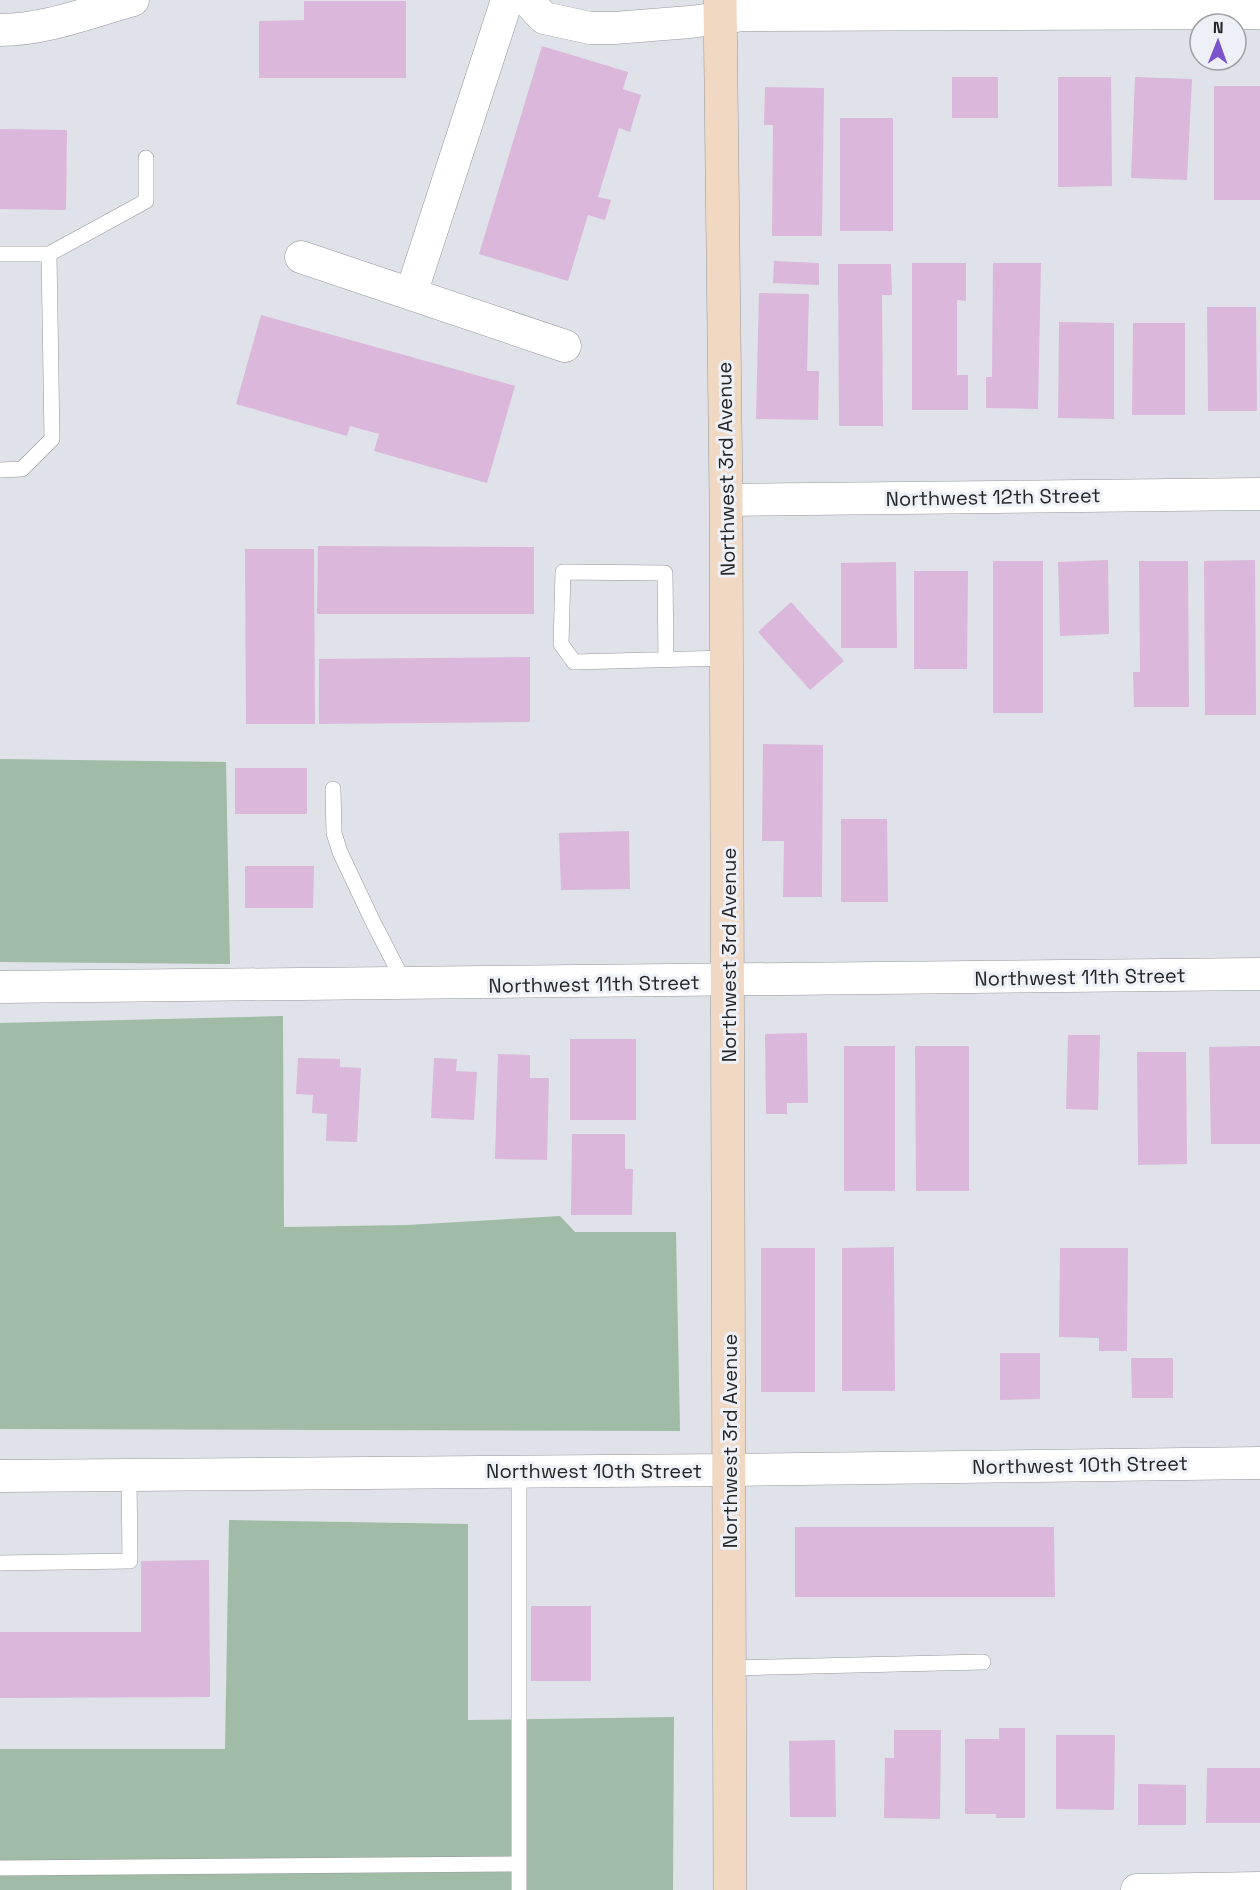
<svg xmlns="http://www.w3.org/2000/svg" width="1260" height="1890" viewBox="0 0 1260 1890" font-family="'Space Grotesk',sans-serif">
  <style>
    .green { fill: #a0bba6 }
    .building { fill: #dab7db }
    .lines { fill: none; stroke-linecap: round; stroke-linejoin: round }
    .lane-casing { stroke: #94979c; stroke-width: 16 }
    .street-casing { stroke: #94979c; stroke-width: 33 }
    .secondary-casing { stroke: #94979c; stroke-width: 34 }
    .lane { stroke: #fff; stroke-width: 15 }
    .street { stroke: #fff; stroke-width: 32 }
    .secondary { stroke: #f0d8c3; stroke-width: 33 }
    .labels { text-anchor: middle; dominant-baseline: central; stroke-width: 6; stroke-linejoin: round; paint-order: stroke }
    .street-label { font-size: 20px; fill: #242527; stroke: #edf0f6 }
  </style>
  <rect width="100%" height="100%" fill="#e0e2e9"/>
  <!-- green -->
  <path class="green" d="M0,759L226,762L230,964L0,962Z
    M283,1016L284,1227L407,1225L560,1216L575,1232H676L680,1431L0,1429V1023Z
    M229,1520L468,1524V1720L674,1717L673,1890H0V1749H225Z"/>
  <!-- building -->
  <path class="building" d="M304,1H406V78H259V21L304,20Z
    M542,46L628,72L623,89L641,95L630,132L619,128L598,197L611,200L605,220L588,215L568,281L479,254Z
    M952,77H998V118H952Z
    M1058,77H1111L1112,186L1058,187Z
    M1135,77L1192,79L1187,180L1131,178Z
    M1214,86H1260V200H1214Z
    M765,87L824,88L822,236H772L773,125H764Z
    M840,118H893V231H840Z
    M0,129L67,130L66,210L0,209Z
    M774,261L819,263V285L773,283Z
    M912,263H966V301L957,300V375H968V410H912Z
    M993,263H1041L1038,409L986,408V377H992Z
    M838,264H891L892,295H882L883,426H839Z
    M759,293L809,294L807,371H819L818,420L756,419Z
    M1207,307H1256L1257,411H1208Z
    M261,315L515,386L487,483L374,451L379,434L350,426L347,436L236,404Z
    M1059,322L1114,323V419L1058,418Z
    M1133,323H1185V415H1132Z
    M318,546L534,547V614H317Z
    M245,549H314L315,724H246Z
    M1108,560L1109,634L1060,636L1058,562Z
    M1255,560L1256,715H1205L1204,561Z
    M993,561H1043V713H993Z
    M1139,561H1188L1189,707H1134L1133,672H1140Z
    M896,562L897,648H841V563Z
    M914,571H968L967,669H914Z
    M791,602L844,661L810,690L758,632Z
    M530,657V722L319,724V659Z
    M763,744L823,745L822,897H783L784,841H762Z
    M235,768H307V814H235Z
    M841,819H887L888,902H841Z
    M629,831L630,889L561,890L559,833Z
    M245,866H314L313,908H245Z
    M807,1033L808,1103H787V1114H766L765,1034Z
    M1068,1035H1100L1098,1110L1066,1109Z
    M570,1039H636V1120H570Z
    M844,1046H895V1191H844Z
    M915,1046H969V1191H916Z
    M1260,1046V1144H1211L1209,1047Z
    M1137,1052H1186L1187,1164L1138,1165Z
    M498,1054L530,1055V1078H549L547,1160L495,1159Z
    M298,1058L340,1059V1067L361,1068L357,1142L326,1141L327,1114L312,1113L313,1095L296,1094Z
    M434,1058L457,1059L456,1071L477,1072L474,1120L431,1118Z
    M572,1134H625V1169H633L632,1215H571Z
    M894,1247L895,1391H842V1248Z
    M761,1248H815V1392H761Z
    M1060,1248H1128L1127,1351H1099V1338L1059,1337Z
    M1000,1353H1040V1399L1000,1400Z
    M1131,1358H1173V1398H1132Z
    M795,1527H1054L1055,1597H795Z
    M209,1560L210,1697L0,1698V1632H141V1561Z
    M531,1606H591V1681H531Z
    M999,1728H1025V1818H996V1814H965V1739H999Z
    M894,1730H941L940,1819L884,1818L885,1758H894Z
    M1056,1735H1115L1114,1810L1056,1809Z
    M835,1740L836,1817H790L789,1741Z
    M1207,1768H1260V1823H1206Z
    M1138,1784L1186,1785V1825H1138Z"/>
  <g class="lines">
    <defs>
      <path id="lane" d="M0,254H49L52,439L22,469L0,470
        M49,254L146,201V158
        M666,660L665,573L563,572L561,644L574,662L727,658
        M333,789L334,833L340,852L372,920L406,986
        M0,1563L130,1561L129,1475
        M730,1668L983,1662
        M0,1868L519,1864
        M519,1890V1472"/>
      <path id="street" d="M527,0L544,18L590,28H614L690,22L744,15L1260,13
        M0,30C45,30 90,12 133,0
        M301,257L565,346
        M411,294L507,0
        M726,500L1260,494
        M0,987C420,986 840,981 1260,974
        M0,1476L730,1470L1260,1463
        M1137,1890L1260,1888"/>
      <path id="secondary" d="M720,0L726,500L730,1890"/>
    </defs>
    <!-- lane casing -->
    <use href="#lane" class="lane-casing"/>
    <!-- street casing -->
    <use href="#street" class="street-casing"/>
    <!-- secondary casing -->
    <use href="#secondary" class="secondary-casing"/>
    <!-- lane -->
    <use href="#lane" class="lane"/>
    <!-- street -->
    <use href="#street" class="street"/>
    <!-- secondary -->
    <use href="#secondary" class="secondary"/>
  </g>
  <g class="labels">
    <!-- street labels -->
    <g class="street-label">
      <text transform="translate(726 469) rotate(-91)">Northwest 3rd Avenue</text>
      <text transform="translate(993 497) rotate(-1)">Northwest 12th Street</text>
      <text transform="translate(729 955) rotate(-90)">Northwest 3rd Avenue</text>
      <text transform="translate(1080 977) rotate(-1)">Northwest 11th Street</text>
      <text transform="translate(594 984) rotate(-1)">Northwest 11th Street</text>
      <text transform="translate(730 1441) rotate(-90)">Northwest 3rd Avenue</text>
      <text transform="translate(1080 1465) rotate(-1)">Northwest 10th Street</text>
      <text x="594" y="1471">Northwest 10th Street</text>
    </g>
  </g>
  <!-- north arrow -->
  <g transform="translate(1218 42) rotate(1)"><circle r="28" fill="#edf0f6" stroke="#9d9fa3" stroke-width="1.5"/>
  <path d="M0-4.5L10 22L0 15L-10 22Z" fill="#7b53cc"/>
  <text y="-9" font-size="16" font-weight="bold" text-anchor="middle" fill="#242527">N</text>
  </g>
</svg>
